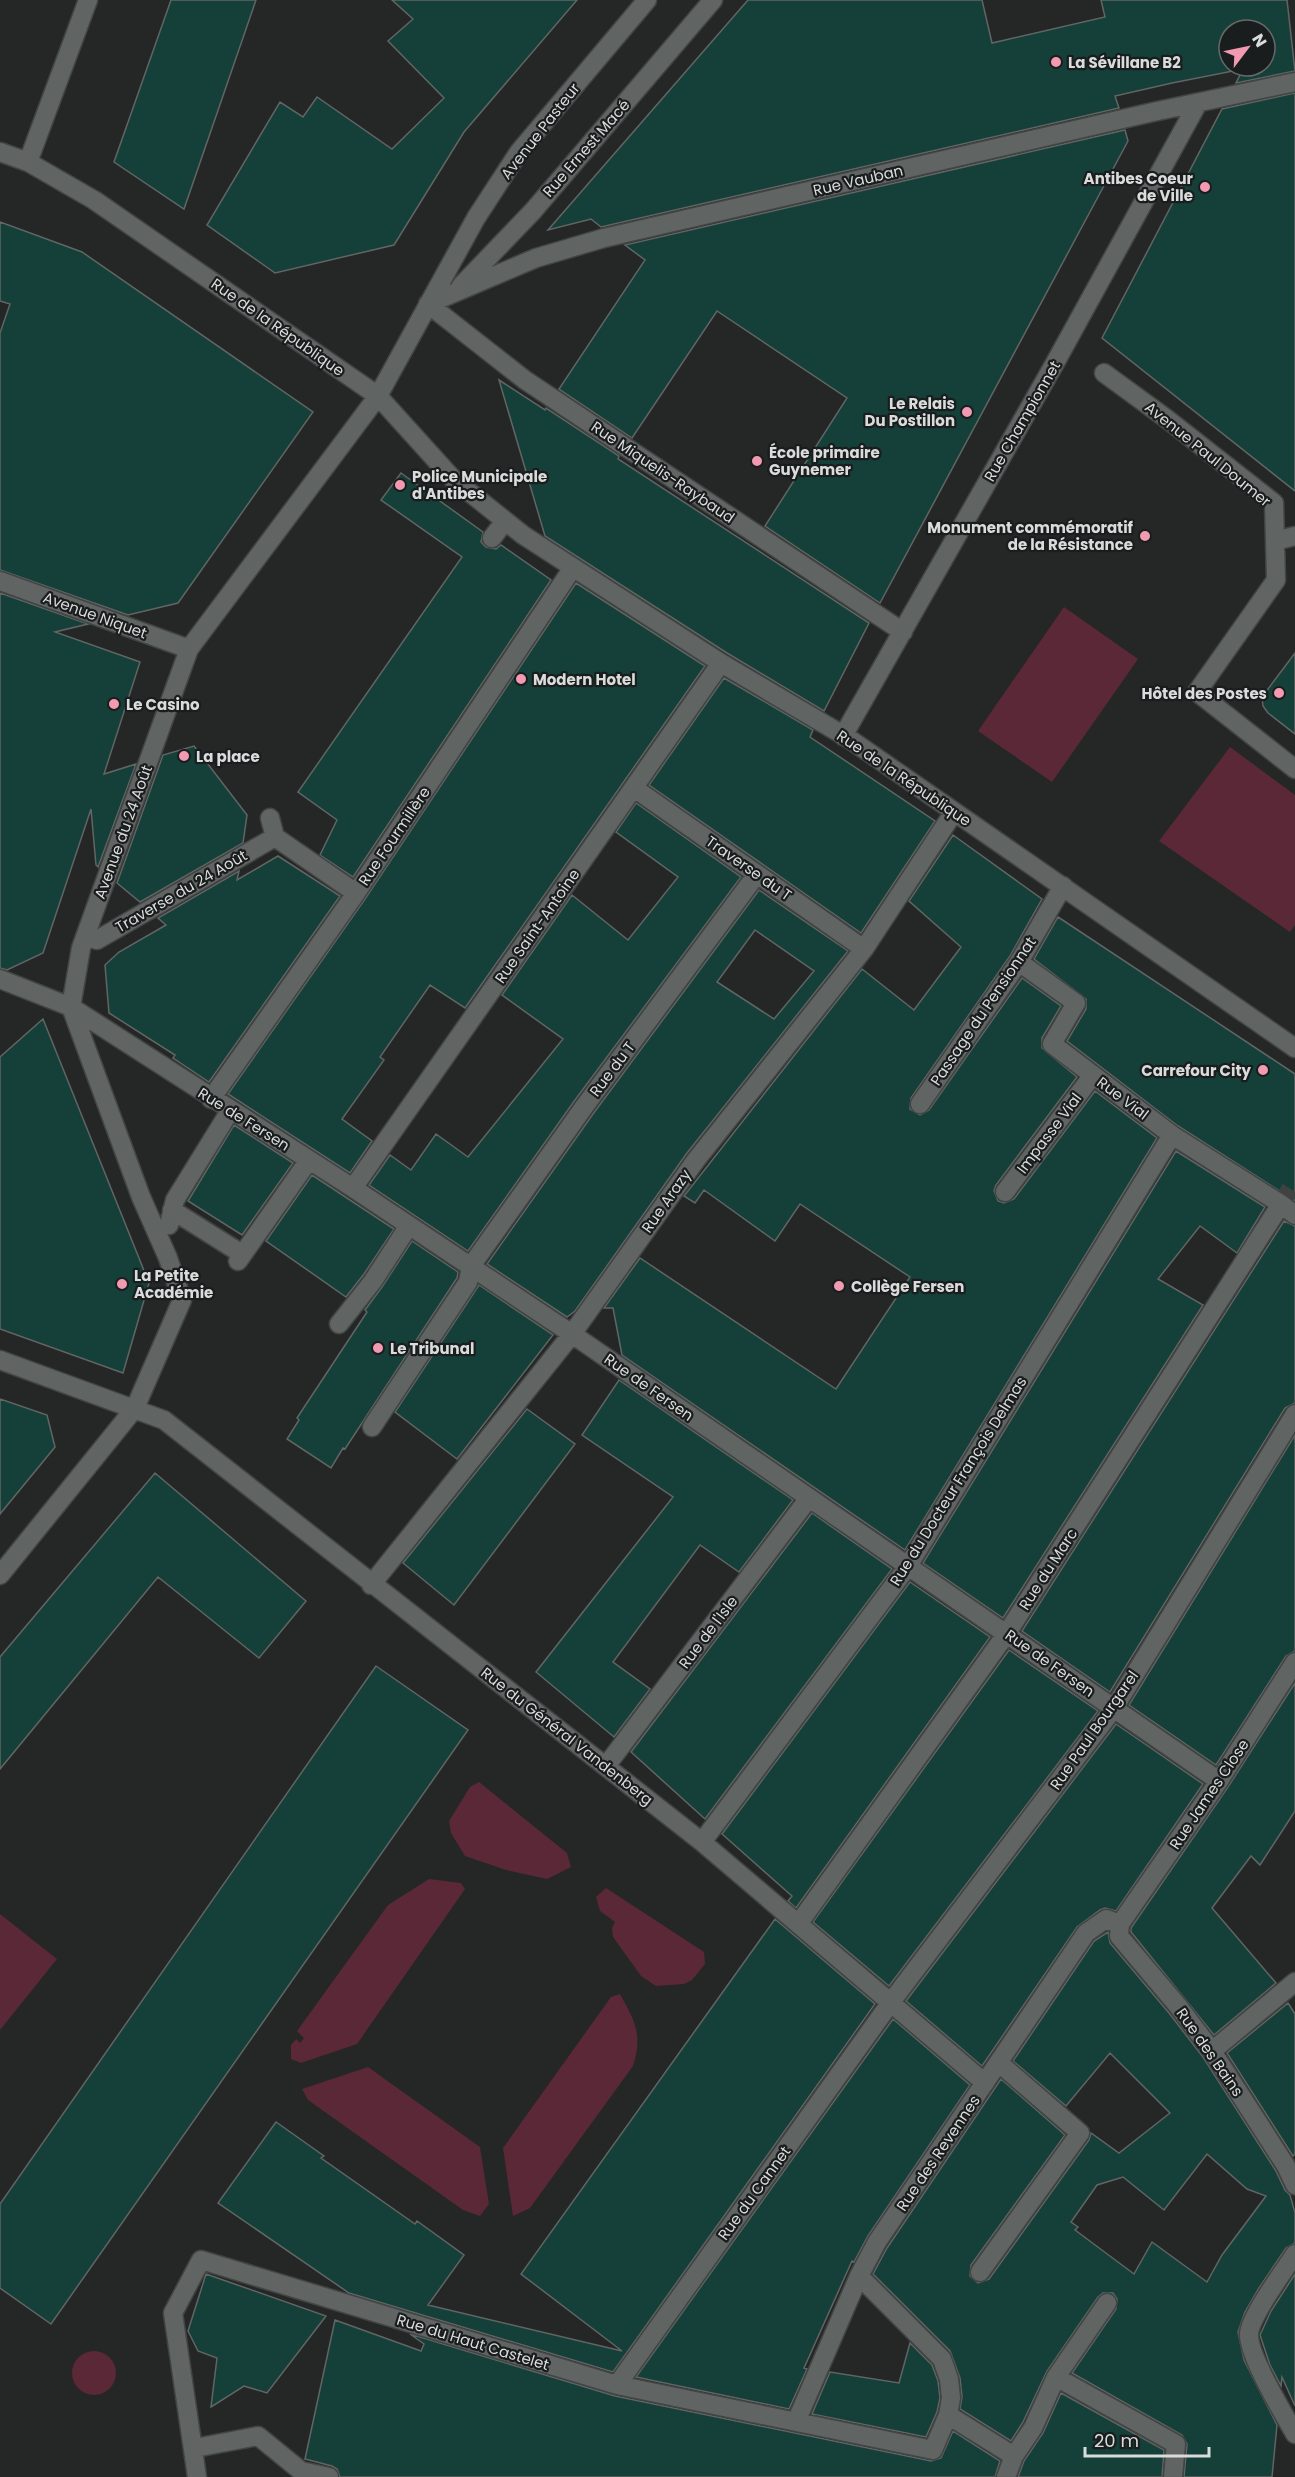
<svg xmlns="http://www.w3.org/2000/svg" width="1295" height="2477" viewBox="0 0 1295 2477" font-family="Poppins,sans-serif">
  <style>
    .green { fill: #5a2837 }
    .building { fill: #153f39; stroke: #616564; stroke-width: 1.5; fill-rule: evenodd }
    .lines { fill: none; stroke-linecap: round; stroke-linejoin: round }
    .minor-tunnel { stroke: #3f4241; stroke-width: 18; stroke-dasharray: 18 9; stroke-linecap: butt }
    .minor-casing { stroke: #424544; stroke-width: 21 }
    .minor { stroke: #606463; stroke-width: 18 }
    .poi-dot { fill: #f19ab1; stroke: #1a1d1d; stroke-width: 2 }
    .labels { text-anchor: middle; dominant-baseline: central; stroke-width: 4.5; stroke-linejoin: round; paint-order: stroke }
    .poi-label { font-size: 15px; font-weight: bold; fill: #dadcdc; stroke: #1a1d1d; text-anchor: start }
    .street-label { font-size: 15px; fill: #dadcdc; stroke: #1a1d1d }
  </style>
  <rect width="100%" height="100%" fill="#242726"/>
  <!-- green -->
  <path class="green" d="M1064,607L1138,659L1052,782L978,731Z
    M1230,747L1295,795V925L1290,932L1159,841Z
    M479,1782L567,1853L571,1867L547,1879L506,1870L465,1856L451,1833L449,1821L470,1787Z
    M429,1879L461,1883L465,1889L357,2044L301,2063L291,2059V2045L296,2039L300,2043L304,2038L297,2031L388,1905Z
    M606,1888L704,1952L705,1964L692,1980L684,1984L656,1986L641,1976L613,1937L612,1928L615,1922L600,1911L596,1897Z
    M0,1914L57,1959L0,2030Z
    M620,1994C635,2021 643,2035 633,2066L530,2208L513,2216L503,2148L611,1997Z
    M368,2067L480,2147L489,2204L480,2216L463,2210L308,2100L302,2089Z
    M72 2373a22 22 0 1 1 44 0a22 22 0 1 1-44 0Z"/>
  <!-- building -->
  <path class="building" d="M171,0H256L184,209L114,162Z
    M392,0H577L464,132L394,245L275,273L207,225L280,102L303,117L317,97L392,149L444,98L388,41L413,19Z
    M748,0H982L992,43L1105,17L1101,0H1287L1295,71L1236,83L1243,69L1172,83L1115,96L1119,108L601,227L591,219L548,230ZM1229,30H1265V66H1229Z
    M1295,93V491L1102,338L1222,109Z
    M1125,130L1128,141L880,603L765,526L847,398L717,311L632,438L559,389L645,260L625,245Z
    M0,222L82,252L313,412L178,603L128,615L0,570V333L10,304L0,301Z
    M499,380L545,410L546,408L619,456L618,459L869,623L824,711L727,653L545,536Z
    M401,473L483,532L481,542L486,547L496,549L501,545L551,580L353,877L320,855L337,820L298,792L462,557L381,500Z
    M576,583L705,666L465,1008L430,985L380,1057L384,1060L342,1119L372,1141L350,1173L228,1094L365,899Z
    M0,593L88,624L55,632L140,662L104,774L136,764L98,867L96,865L91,809L43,953L7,970L0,968Z
    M1295,653V734L1268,713L1263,706L1262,697Z
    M724,678L813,730L810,737L935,821L861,933L649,785Z
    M194,746L247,815L243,843L140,902L117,883L163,755Z
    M636,803L741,877L575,1100L468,1251L369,1185L390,1155L411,1170L436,1134L468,1157L563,1039L502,995L572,895L628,940L678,877L616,832Z
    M953,835L1042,899L1010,956L911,1098L910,1109L920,1115L929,1110L1022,978L1061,1006L1042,1038V1048L1077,1077L996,1185L994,1191L998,1201L1004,1203L1014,1199L1095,1091L1157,1138L905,1550L622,1355L613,1308H604L640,1258L836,1389L910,1277L800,1204L775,1241L704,1190L695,1203L684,1196L862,969L914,1010L961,947L909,901Z
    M278,856L340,896L209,1082L173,1058L175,1055L109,1013L105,965L119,952L166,925L158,918L239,871L237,880Z
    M759,890L848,951L687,1153L575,1311L567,1317L487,1264L593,1114ZM755,930L814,971L774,1019L717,982Z
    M1058,917L1295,1074V1201L1178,1126L1067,1041L1086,1009V999L1034,959Z
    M43,1019L149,1283L123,1373L0,1329V1057Z
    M234,1125L293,1163L242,1235L188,1201Z
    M1176,1151L1265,1207L1237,1253L1200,1226L1158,1279L1203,1305L1003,1618L923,1563Z
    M312,1175L394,1229L364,1274L346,1297L266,1241Z
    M1284,1221L1295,1226V1403L1285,1408L1110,1692L1022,1631Z
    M412,1241L458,1272L457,1278L345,1449L343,1448L331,1468L287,1439L299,1420L297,1418L367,1312L365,1310L382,1287Z
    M479,1285L553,1335L457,1459L395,1412Z
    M619,1380L793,1500L739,1572L700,1545L613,1662L650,1689L614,1737L536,1672L673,1497L582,1435Z
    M0,1399L47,1415L55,1447L0,1514Z
    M527,1409L575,1444L454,1605L403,1563Z
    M1295,1435V1651L1286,1656L1216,1765L1129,1705Z
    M155,1473L306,1601L259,1658L158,1577L0,1769V1657Z
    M812,1513L892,1569L705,1819L631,1752Z
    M910,1582L990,1637L796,1908L788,1901L792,1896L722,1834Z
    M1009,1650L1098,1711L889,1986L813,1922Z
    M376,1666L468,1730L51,2324L0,2288V2204Z
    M1295,1683V1811L1260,1865L1251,1856L1212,1908L1276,1983L1214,2035L1131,1932V1928L1228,1787Z
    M1116,1724L1203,1784L1116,1911L1105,1908L1100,1910L1077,1927L982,2066L906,2001Z
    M775,1919L875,2004L613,2372L349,2293L218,2203L276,2122L324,2156L321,2158L415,2224L417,2221L464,2255L428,2305L622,2351L521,2274Z
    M1108,1932L1110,1943L1169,2013L1203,2057L1276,2171L1285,2190L1290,2195L1295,2213V2243L1286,2248L1259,2288L1245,2312L1238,2332L1244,2360L1277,2425L1272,2477H1184L1187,2444L1182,2435L1072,2373L1116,2309L1117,2299L1113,2293H1103L1098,2297L1047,2371L1023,2422L1011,2441L960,2409L962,2397L960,2378L950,2351L873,2274L887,2248L1001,2079L1065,2135L971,2265L970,2276L978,2283L989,2279L1089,2140L1091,2133L1119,2153L1170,2113L1110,2053L1066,2106L1013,2061L1094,1941ZM1207,2154L1247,2189L1266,2196L1222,2255L1207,2282L1152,2242L1134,2274L1075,2230L1078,2227L1071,2222L1097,2185L1123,2177L1164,2210Z
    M1288,2003L1295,2014V2154L1293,2156L1227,2053Z
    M893,2019L970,2085L868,2236L854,2262L852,2261L804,2368L807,2369L789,2409L636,2377Z
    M206,2274L326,2316L267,2393L244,2386L211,2407L217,2358L198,2351L188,2331Z
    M1295,2274V2406L1282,2377L1281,2386L1270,2365L1260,2335L1271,2311Z
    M335,2320L421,2351L424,2344L410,2334L615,2396L931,2461L941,2458L953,2431L1000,2461L995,2477H340L337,2469L332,2466L305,2459Z
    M910,2343L932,2365L938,2381L940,2398L937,2412L926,2437L812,2414L830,2372L899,2383Z
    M1061,2393L1164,2450L1162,2477H1018L1024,2461L1043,2433Z"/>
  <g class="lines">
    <!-- minor-tunnel -->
    <path class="minor-tunnel" d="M1281,1204L1295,1181"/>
    <defs>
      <path id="minor" d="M0,152L28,162L94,200L378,396L453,479L523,535L721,663L848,738L1295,1048
        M28,162L88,0
        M461,286L533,211L713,0
        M428,304L536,258L604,238L1153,112L1295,82
        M428,304L525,380L903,632
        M1104,373L1167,419L1274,503L1276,580L1197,692L1295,769
        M492,538L505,521
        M1275,541L1295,536
        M0,581L189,649
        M843,736L1055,363L1198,103
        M634,788L864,949
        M270,818L275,837L356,893
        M86,936L97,940L275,837
        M1019,962L1076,1003L1052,1044L1172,1135L1281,1204L1295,1215
        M0,979L71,1007L353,1188L572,1334L1219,1781
        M211,1099L356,893L572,569
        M920,1104L1019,962L1063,886
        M353,1188L721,663
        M1005,1192L1093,1075
        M172,1210L242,1254
        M169,1225L175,1200L230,1111
        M238,1261L309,1160
        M339,1324L373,1281L408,1227
        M0,1360L164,1420L702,1842L985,2083
        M372,1427L468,1282L471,1266L584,1107L757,874
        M0,1575L135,1408L182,1300L168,1258L141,1197L71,1007L81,948L189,649L378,396L476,218L519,152L647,0
        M371,1585L572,1334L696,1160L864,949L954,812
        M1295,1662L1219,1781L1120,1924L1119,1936L1178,2006L1212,2051L1286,2166L1295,2185
        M606,1766L809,1498
        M702,1842L908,1566L1172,1135
        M799,1923L1007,1633L1281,1204
        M1212,2051L1295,1982
        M1295,2254C1284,2271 1250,2316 1249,2334C1248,2355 1283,2413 1295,2434
        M980,2272L1080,2133L999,2063
        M1056,2377L1107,2303
        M617,2385L891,2002L1114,1708L1295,1414
        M948,2415L1014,2456L1006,2477
        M796,2422L859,2276L877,2242L1086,1933L1106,1919L1120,1924
        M195,2448L258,2436L301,2471L329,2477
        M1014,2456L1033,2428L1056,2377L1176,2444L1173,2477
        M197,2477L173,2313L201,2260L617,2385L933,2450L948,2415L951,2398L949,2379L942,2359L859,2276"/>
    </defs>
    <!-- minor casing -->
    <use href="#minor" class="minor-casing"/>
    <!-- minor -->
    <use href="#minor" class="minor"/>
  </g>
  <!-- markers -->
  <g class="poi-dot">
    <circle cx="1056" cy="62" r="6"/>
    <circle cx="1205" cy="187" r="6"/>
    <circle cx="967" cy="412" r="6"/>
    <circle cx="757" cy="461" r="6"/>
    <circle cx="400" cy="485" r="6"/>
    <circle cx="1145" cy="536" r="6"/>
    <circle cx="521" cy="679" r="6"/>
    <circle cx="1279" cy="693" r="6"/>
    <circle cx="114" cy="704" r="6"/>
    <circle cx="184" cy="756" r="6"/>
    <circle cx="1263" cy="1070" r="6"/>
    <circle cx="122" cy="1284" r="6"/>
    <circle cx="839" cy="1286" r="6"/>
    <circle cx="378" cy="1348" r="6"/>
  </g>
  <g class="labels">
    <!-- poi labels -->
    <g class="poi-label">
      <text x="1068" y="62">La Sévillane B2</text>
      <text x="1193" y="178" text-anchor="end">Antibes Coeur<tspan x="1193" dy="17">de Ville</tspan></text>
      <text x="955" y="403" text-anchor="end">Le Relais<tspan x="955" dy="17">Du Postillon</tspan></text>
      <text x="769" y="452">École primaire<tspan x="769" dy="17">Guynemer</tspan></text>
      <text x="412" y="476">Police Municipale<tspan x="412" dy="17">d'Antibes</tspan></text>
      <text x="1133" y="527" text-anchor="end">Monument commémoratif<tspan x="1133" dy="17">de la Résistance</tspan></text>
      <text x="533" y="679">Modern Hotel</text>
      <text x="1267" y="693" text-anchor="end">Hôtel des Postes</text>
      <text x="126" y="704">Le Casino</text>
      <text x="196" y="756">La place</text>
      <text x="1251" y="1070" text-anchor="end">Carrefour City</text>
      <text x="134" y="1275">La Petite<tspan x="134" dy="17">Académie</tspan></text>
      <text x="851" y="1286">Collège Fersen</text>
      <text x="390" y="1348">Le Tribunal</text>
    </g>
    <!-- street labels -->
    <g class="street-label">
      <text transform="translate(540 131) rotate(-52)">Avenue Pasteur</text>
      <text transform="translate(586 148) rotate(-49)">Rue Ernest Macé</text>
      <text transform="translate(858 180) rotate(-13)">Rue Vauban</text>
      <text transform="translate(278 327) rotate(35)">Rue de la République</text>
      <text transform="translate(1022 421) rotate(-60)">Rue Championnet</text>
      <text transform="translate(1208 454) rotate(39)">Avenue Paul Doumer</text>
      <text transform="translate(663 472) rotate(34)">Rue Miquelis-Raybaud</text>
      <text transform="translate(95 615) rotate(20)">Avenue Niquet</text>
      <text transform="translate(904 778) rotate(34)">Rue de la République</text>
      <text transform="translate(123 832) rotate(-70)">Avenue du 24 Août</text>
      <text transform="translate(394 836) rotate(-56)">Rue Fourmillère</text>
      <text transform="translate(749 868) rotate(35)">Traverse du T</text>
      <text transform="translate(181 891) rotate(-30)">Traverse du 24 Août</text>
      <text transform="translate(537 926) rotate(-55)">Rue Saint-Antoine</text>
      <text transform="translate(983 1011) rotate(-56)">Passage du Pensionnat</text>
      <text transform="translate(612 1069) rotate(-53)">Rue du T</text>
      <text transform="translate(1123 1098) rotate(37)">Rue Vial</text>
      <text transform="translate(244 1119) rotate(32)">Rue de Fersen</text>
      <text transform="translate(1049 1133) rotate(-53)">Impasse Vial</text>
      <text transform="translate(666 1201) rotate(-55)">Rue Arazy</text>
      <text transform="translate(649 1387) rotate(35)">Rue de Fersen</text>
      <text transform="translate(958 1481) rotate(-58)">Rue du Docteur François Delmas</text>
      <text transform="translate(1048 1569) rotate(-57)">Rue du Marc</text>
      <text transform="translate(708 1632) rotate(-53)">Rue de l'Isle</text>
      <text transform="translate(1050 1663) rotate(35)">Rue de Fersen</text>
      <text transform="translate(1094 1730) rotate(-55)">Rue Paul Bourgarel</text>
      <text transform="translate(567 1736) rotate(38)">Rue du Général Vandenberg</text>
      <text transform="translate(1209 1794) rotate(-56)">Rue James Close</text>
      <text transform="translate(1210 2052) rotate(55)">Rue des Bains</text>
      <text transform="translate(938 2153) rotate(-56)">Rue des Revennes</text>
      <text transform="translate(754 2193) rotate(-54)">Rue du Cannet</text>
      <text transform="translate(473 2342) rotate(17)">Rue du Haut Castelet</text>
    </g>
  </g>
  <!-- north arrow -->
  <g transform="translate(1247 48) rotate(58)"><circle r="28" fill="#1a1d1d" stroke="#676969" stroke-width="1.5"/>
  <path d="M0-4.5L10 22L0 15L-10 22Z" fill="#f19ab1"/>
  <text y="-9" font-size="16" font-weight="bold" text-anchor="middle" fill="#dadcdc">N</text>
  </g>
  <!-- scale -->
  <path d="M1085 2447v9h124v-9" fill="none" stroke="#dadcdc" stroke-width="3"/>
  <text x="1094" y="2447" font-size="18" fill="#dadcdc" stroke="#1a1d1d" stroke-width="4.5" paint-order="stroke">20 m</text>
</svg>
